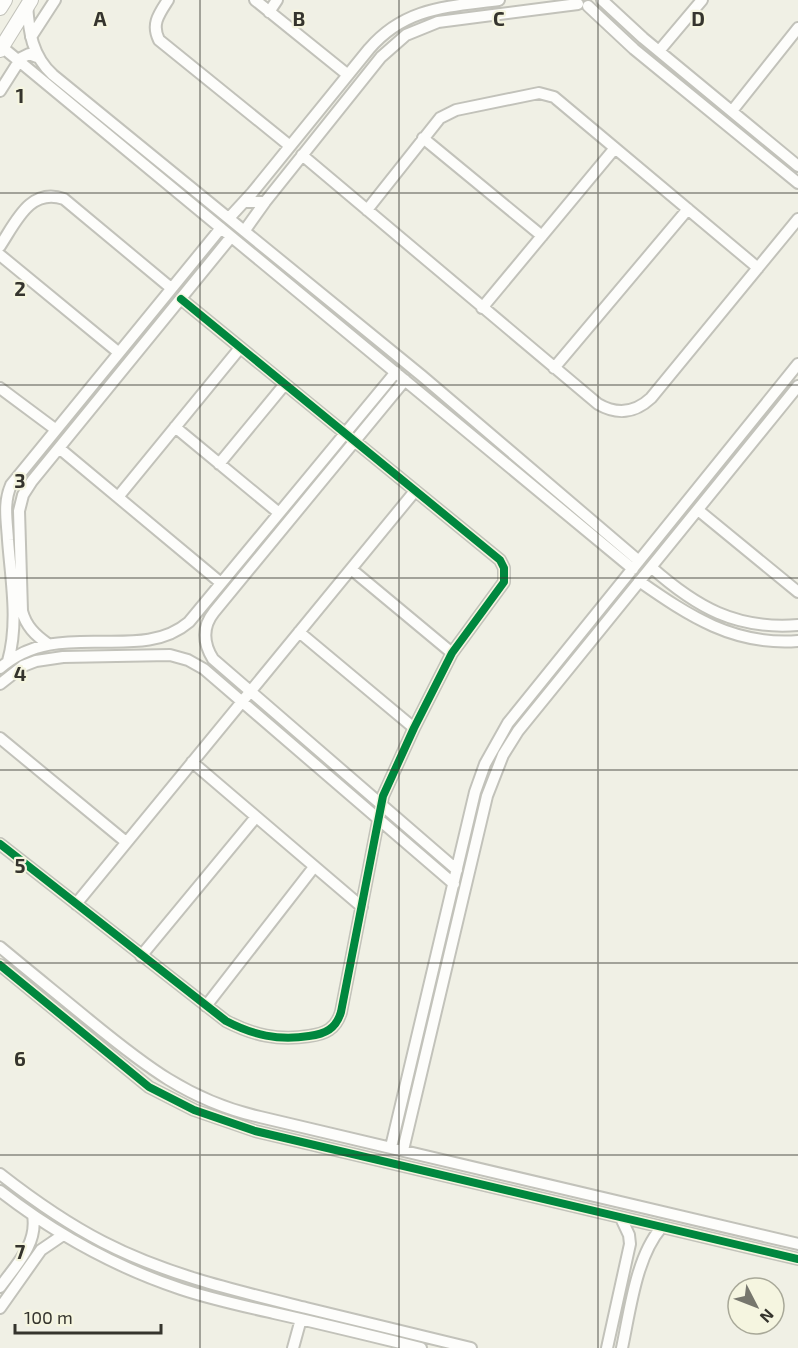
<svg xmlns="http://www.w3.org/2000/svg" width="798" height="1348" viewBox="0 0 798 1348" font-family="'Exo 2',sans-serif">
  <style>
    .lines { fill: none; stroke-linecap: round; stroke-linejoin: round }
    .minor-casing { stroke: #c2c2ba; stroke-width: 14 }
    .tertiary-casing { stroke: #c2c2ba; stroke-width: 16 }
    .minor { stroke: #fdfdfb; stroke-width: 10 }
    .tertiary { stroke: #fdfdfb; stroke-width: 14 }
    .cycleway-casing { stroke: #f5f5e0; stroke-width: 11 }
    .cycleway { stroke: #00873e; stroke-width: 8 }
    .grid { fill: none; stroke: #35342d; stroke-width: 1.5; stroke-opacity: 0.55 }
    .grid-label { font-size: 20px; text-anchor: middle; font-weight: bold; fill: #35342d; stroke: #f5f5e0; stroke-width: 4.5; stroke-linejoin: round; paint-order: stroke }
  </style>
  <rect width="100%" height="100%" fill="#f0f0e5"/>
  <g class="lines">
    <defs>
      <path id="minor" d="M168,0C159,14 151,24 159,40L290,146
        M255,0L348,75
        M602,0L643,38L798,166
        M27,5C29,32 32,56 53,75L422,376L639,561
        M588,6L634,49L798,183
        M269,12L277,0
        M31,37L55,0
        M2,47L633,569
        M659,51L702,0
        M0,91L21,58L29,54L37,57
        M732,111L798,28
        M423,138L542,236
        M302,155L598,404C617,415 635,413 651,398L798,219
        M245,202H265L381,57L406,35L438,22L578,4
        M367,210L440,118L456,110L539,93L554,97L560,102L758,268
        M229,218L252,193L369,49C405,7 447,7 499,0
        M245,230L265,202
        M0,246C16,222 30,187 64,199L171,288
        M0,255L118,352
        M482,308L615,148
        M554,368L688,209
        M405,380L214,612C202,627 203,643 213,659L457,870
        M0,388L55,429
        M175,427L279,513
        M59,448L221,583
        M219,464L285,384
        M118,497L240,348
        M698,510L798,592
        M651,567C696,607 736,630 798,625
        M351,569L452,653
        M639,581C689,616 734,646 798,641
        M299,632L414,728
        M48,644C35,635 26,626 22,611L19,511L23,495L32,481L231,237
        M8,661C19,622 11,580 8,540C7,521 3,503 11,485L221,228
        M0,668C59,616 139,665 189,622L396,372
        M0,684L23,666L36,661L63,657L170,655L188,660L204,669L454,884
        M0,738L126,842
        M192,762L362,907
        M0,844L226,1021C253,1035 278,1041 309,1036C325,1034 336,1029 341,1012L383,796L414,728L452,653L504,582V568L500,560L181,299
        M76,904L415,491
        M0,947C30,972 60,996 89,1020C144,1065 189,1101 260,1117L798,1244
        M141,956L256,817
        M0,965L149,1087L194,1110L255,1131L798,1259
        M206,1006L314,867
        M391,1147L475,792L485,764L508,723L798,364
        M403,1150L487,796L503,755L518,731L798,386
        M0,1174C32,1199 66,1223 103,1242C167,1275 237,1291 306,1308C361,1321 416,1335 471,1348
        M0,1191C54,1233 115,1267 181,1289C211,1299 243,1306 274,1313C323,1324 372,1336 421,1348
        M0,1287C16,1265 38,1244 33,1215
        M0,1308L41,1250L63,1235
        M293,1348L301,1319
        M607,1348L630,1244L629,1235L621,1218
        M622,1348C630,1311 636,1257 661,1228"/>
      <path id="tertiary" d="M0,8L5,0
        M0,50L31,0"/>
    </defs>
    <!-- minor casing -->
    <use href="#minor" class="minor-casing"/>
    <!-- tertiary casing -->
    <use href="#tertiary" class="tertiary-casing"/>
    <!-- minor -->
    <use href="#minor" class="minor"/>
    <!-- tertiary -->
    <use href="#tertiary" class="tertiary"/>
    <defs>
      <path id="cycleway" d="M0,844L226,1021C253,1035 278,1041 309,1036C325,1034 336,1029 341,1012L383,796L414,728L452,653L504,582V568L500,560L181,299
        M0,965L149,1087L194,1110L255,1131L798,1259"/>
    </defs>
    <!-- cycleway casing -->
    <use href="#cycleway" class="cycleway-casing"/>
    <!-- cycleway -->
    <use href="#cycleway" class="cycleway"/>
  </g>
  <!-- grid -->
  <path class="grid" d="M200,0V1348M399,0V1348M598,0V1348M0,193H798M0,385H798M0,578H798M0,770H798M0,963H798M0,1155H798"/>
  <g class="grid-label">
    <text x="100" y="26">A</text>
    <text x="299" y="26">B</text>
    <text x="499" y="26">C</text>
    <text x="698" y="26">D</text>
    <text x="20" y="103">1</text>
    <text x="20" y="296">2</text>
    <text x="20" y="488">3</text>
    <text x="20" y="681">4</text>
    <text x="20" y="873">5</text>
    <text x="20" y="1066">6</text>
    <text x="20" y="1259">7</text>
  </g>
  <!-- north arrow -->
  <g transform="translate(756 1306) rotate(132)"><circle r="28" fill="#f5f5e0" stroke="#a8a898" stroke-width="1.5"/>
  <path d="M0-4.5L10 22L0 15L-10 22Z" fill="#76766d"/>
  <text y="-9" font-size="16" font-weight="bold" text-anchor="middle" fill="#35342d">N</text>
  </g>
  <!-- scale -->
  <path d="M15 1324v9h146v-9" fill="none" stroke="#35342d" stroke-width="3"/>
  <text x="24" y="1324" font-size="18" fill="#35342d" stroke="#f5f5e0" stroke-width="4.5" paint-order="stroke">100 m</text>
</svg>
